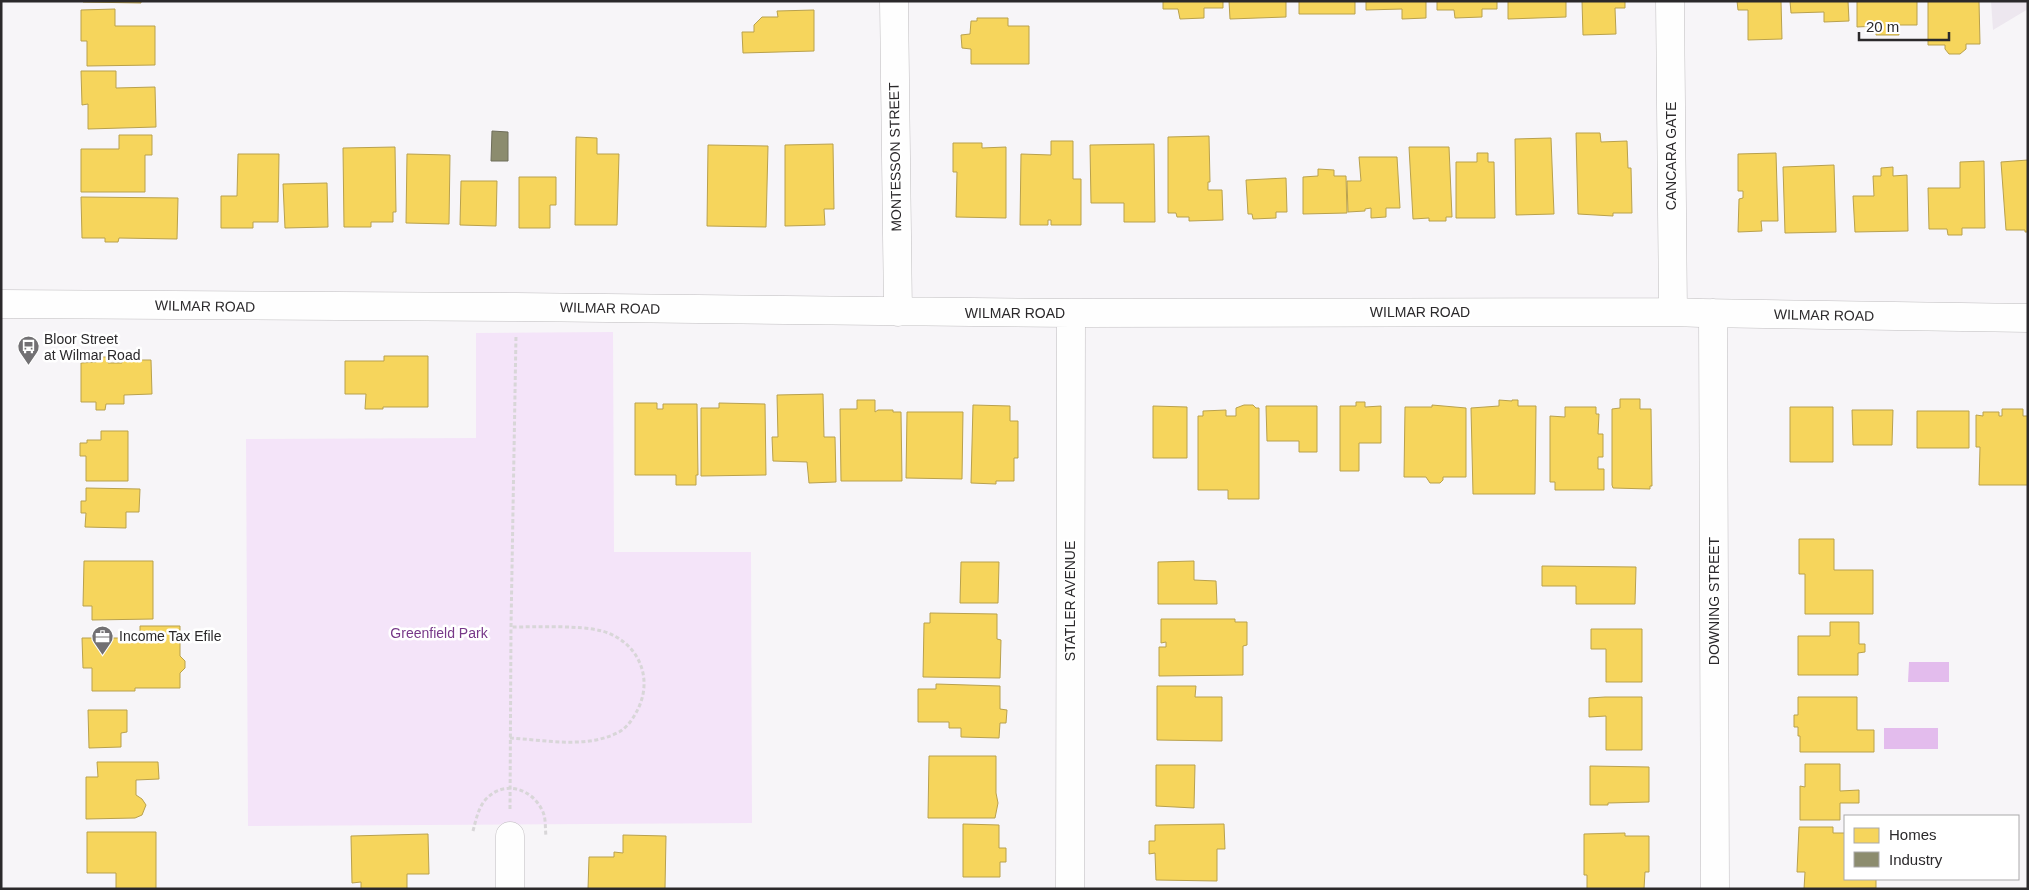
<svg xmlns="http://www.w3.org/2000/svg" width="2029" height="890" viewBox="0 0 2029 890" font-family="Arial,sans-serif">
  <style>
    .built { fill: #ede7ef }
    .green { fill: #f4e4f9 }
    .water { fill: #e3bced }
    .homes { fill: #f6d55c; stroke: #b9a14d }
    .industry { fill: #8c8c6e; stroke: #6f6e5a }
    .lines { fill: none; stroke-linecap: round; stroke-linejoin: round }
    .minor-casing { stroke: #bfbdbf; stroke-width: 29 }
    .path { stroke: #d8d6d8; stroke-width: 3; stroke-dasharray: 4 2.5; stroke-linecap: butt }
    .minor { stroke: #fefefe; stroke-width: 28 }
    .labels { text-anchor: middle; dominant-baseline: central; stroke-width: 5; stroke-linejoin: round; paint-order: stroke }
    .street-label { font-size: 14px; fill: #2b292b; stroke: #fff }
    .poi-label { font-size: 14px; fill: #2b292b; stroke: #fff; text-anchor: start }
    .park-label { font-size: 14px; fill: #773888; stroke: #fff }
  </style>
  <rect width="100%" height="100%" fill="#f7f5f8"/>
  <!-- built -->
  <path class="built" d="M1991,1H2028V9L1993,30Z"/>
  <!-- green -->
  <path class="green" d="M613,332L614,552H751L752,823L248,826L246,439L476,438V333Z"/>
  <!-- water -->
  <path class="water" d="M1909,662H1949V682H1908Z
    M1884,728H1938V749H1884Z"/>
  <!-- homes -->
  <path class="homes" d="M83,1H141V3L83,2Z
    M1163,1H1223V8H1204V18L1180,19L1178,9H1163Z
    M1229,1H1286V17L1230,19Z
    M1299,1H1355V14H1299Z
    M1366,1H1426V18L1402,19V9L1366,10Z
    M1437,1H1497V9H1482V17L1455,18L1454,10H1437Z
    M1508,1H1566V17L1508,19Z
    M1582,1H1625V8H1615L1616,34L1583,35Z
    M1737,1H1781L1782,39L1748,40V10H1738Z
    M1790,1H1848L1849,21L1824,22V12L1791,13Z
    M1857,1H1917V25H1898L1899,35H1876V26L1857,27Z
    M1928,1H1979L1980,44H1966V49L1960,54H1949L1945,49V45H1928Z
    M115,9V26H155V65L87,66V41H81V10Z
    M814,10V51L743,53L742,32H754V25L762,17H778L777,11Z
    M977,18H1008V26H1029V64H971V49L962,48L961,35L970,34L971,21H977Z
    M81,71H116V88L155,87L156,127L88,129V104L82,105Z
    M1576,133H1600L1601,142L1627,141L1628,168H1631L1632,213H1613V216L1578,214Z
    M119,135H152V155H145V192H81V149H119Z
    M1209,136L1210,182H1208V190H1222L1223,220L1189,221V217H1177L1176,213H1168V137Z
    M576,137L597,138V154H619L617,225H575Z
    M1551,138L1554,214L1516,215L1515,139Z
    M1051,141H1073V179H1081V225H1051V220H1048V225H1020L1021,154L1051,155Z
    M953,143H982V148L1006,147V218L956,217L957,172H953Z
    M833,144L834,209H824L825,225L785,226V145Z
    M1154,144L1155,222H1124V203H1091L1090,145Z
    M708,145L768,146L766,227L707,226Z
    M395,147L396,212H393V222H371V227H344L343,148Z
    M1409,147H1449L1452,217H1446V221H1429V218L1413,219Z
    M1477,153H1488V162H1494L1495,218H1456V162H1477Z
    M1776,153L1778,221H1761L1762,231L1738,232L1739,199L1743,198V191H1738V154Z
    M238,154H279L278,222H253V228H221V196H237Z
    M407,154L450,155L449,224L406,223Z
    M1359,157H1397L1400,208H1386V217L1371,218V208L1365,209V211L1348,212L1347,181H1361Z
    M2028,160V232H2025V230H2006L2001,162Z
    M1984,161L1985,228H1962V235H1948L1947,229H1929L1928,188H1960V162Z
    M1834,165L1836,232L1785,233L1783,167Z
    M1893,167V176L1907,175L1908,231L1855,232L1853,196H1874L1873,176H1881V168Z
    M1318,169L1334,170V176H1346L1347,213L1303,214V177L1318,176Z
    M519,177H556V205H550V228H519Z
    M1286,178L1287,212H1276V218L1253,219L1252,214H1248L1246,180Z
    M461,181H497L496,226L460,225Z
    M327,183L328,227L285,228L283,184Z
    M81,197L178,198L177,239L119,238L118,242H105V238H82Z
    M384,356H428V407H383V409H365L366,394H345V361H384Z
    M95,357H108V363H122V360H151L152,394L124,395V404H106L105,410H96V402H81V363L96,362Z
    M823,394L824,437H835L836,482L809,483L807,462L773,461L772,437H778L777,395Z
    M1620,399H1640V409H1651L1652,486H1650V489L1613,488L1612,485V409L1620,408Z
    M857,400H875V412L878,410H893V412H901L902,481H841L840,409H857Z
    M1499,400L1512,401V400H1518V406H1536L1535,494H1473L1471,408L1499,406Z
    M1356,402H1365V407L1381,406V443H1359V471H1340V406H1356Z
    M635,403H657V409H663V404H697L698,475H696V485H676V475H635Z
    M719,403L765,404L766,475L701,476V408H719Z
    M973,405L1010,406V421H1018V458H1014V481H996V484L971,483Z
    M1244,405H1253L1256,408H1259V499H1228V490H1198V416H1203V411L1226,410V416H1236V408Z
    M1432,405L1466,408V477H1443V480L1440,483H1430L1426,477H1404L1405,407H1432Z
    M1153,406L1187,407V458H1153Z
    M1266,406H1317V452H1299V441H1267Z
    M1565,407H1596V414H1599L1598,434H1603V457H1598V469H1604V490H1555V482H1550V416L1565,417Z
    M1790,407H1833V462H1790Z
    M2002,409H2023V416H2028V485H1979L1980,447H1976V415L1983,416V412H1999V416H2002Z
    M1852,410H1893L1892,445H1853Z
    M1917,411H1969V448H1917Z
    M907,412H963L962,479L906,478Z
    M101,431H128V481H86V456H80V443H87V440H101Z
    M86,488L140,489L139,512H126V528L85,527L86,513H81V501H86Z
    M1799,539H1834V570H1873V614H1805V574H1799Z
    M84,561H153V619L92,620V606H83Z
    M1194,561V580L1216,581L1217,604H1158V562Z
    M961,562H999L998,603H960Z
    M1542,566L1636,567L1635,604H1576V586H1542Z
    M930,613L997,614V639L1001,640L1000,678L923,677L924,623H930Z
    M1161,619H1235V622H1247V645L1243,646V675L1159,676V647H1166V642L1161,643Z
    M1830,622H1859V644H1865V652L1858,653V675H1798V636H1830Z
    M140,626H180V656L185,661V668L180,673V688H135V691H92V668H83L82,638H135V640H140Z
    M1591,629H1642V682H1606V649H1591Z
    M936,684L1000,686V709L1007,710L1006,723H1000L999,738L961,737V728H949V722H918V689H936Z
    M1157,686H1196L1195,697H1222V741L1157,740Z
    M1605,697H1642V750H1606V716L1589,717V698Z
    M1798,697H1857V730H1874V752H1800V736H1798V727H1794V715H1798Z
    M88,710H127V732L121,733V747L89,748Z
    M929,756H996V793L998,803L995,818H928Z
    M97,762H158L159,779L136,780V795L142,799L146,805L142,815L135,818L86,819V777H98Z
    M1805,764H1840V791L1859,790V803H1840V820H1800V786L1805,787Z
    M1156,765H1195L1194,808L1156,806Z
    M1590,766L1649,767V802L1608,803V805H1590Z
    M963,824L999,825V848H1006V862H1000V877H963Z
    M1224,824L1225,849H1217V881L1156,880L1155,853L1149,854V841H1155V825Z
    M1799,827H1833V833H1845V879H1876V888L1804,889L1805,872H1797Z
    M87,832H156V889H116V873H87Z
    M1625,833V836H1649V872H1645L1644,889H1587V875H1584V834Z
    M428,834L429,874H407V889H361V882L352,883L351,836Z
    M623,835L666,836L665,889H588L589,857H614V852L623,853Z"/>
  <!-- industry -->
  <path class="industry" d="M492,131L508,132V161H491Z"/>
  <g class="lines">
    <defs>
      <path id="minor" d="M894,1L898,312
        M1670,1L1673,312
        M1,304L516,307L1071,313L1673,312L1701,313L2028,318
        M1713,313L1715,889
        M510,889V836
        M1070,889L1071,313"/>
    </defs>
    <!-- minor casing -->
    <use href="#minor" class="minor-casing"/>
    <!-- path -->
    <path class="path" d="M510,738C545,740 587,749 619,732C628,727 634,717 638,709C654,676 637,641 602,631C579,625 536,627 511,627
      M510,809L511,627L516,335
      M473,831C476,820 478,808 486,799C505,779 533,789 543,812C546,819 545,828 546,836"/>
    <!-- minor -->
    <use href="#minor" class="minor"/>
  </g>
  <!-- icons -->
  <defs>
    <symbol id="bus-pin" viewBox="-11 -11 22 30"><path d="M0 17L-7.5 6A9.5 9.5 0 1 1 7.5 6Z" fill="#727073" stroke="#fff"/><path d="M-5-6H5V4H4V6H2V4H-2V6H-4V4H-5ZM-3.5-4V0h7V-4ZM-3.5 1.2v1.5H-2V1.2ZM2 1.2v1.5H3.5V1.2Z" fill="#fff"/></symbol>
    <symbol id="office-pin" viewBox="-11 -11 22 30"><path d="M0 17L-7.5 6A9.5 9.5 0 1 1 7.5 6Z" fill="#727073" stroke="#fff"/><path d="M-6-3h4V-5.5h4V-3h4V5H-6ZM-1-4.5V-3h2v-1.5ZM-6 0V1H6V0Z" fill="#fff"/></symbol>
  </defs>
  <g fill-rule="evenodd">
    <use href="#bus-pin" x="16" y="334" width="25" height="34"/>
    <use href="#office-pin" x="90" y="624" width="25" height="34"/>
  </g>
  <g class="labels">
    <!-- street labels -->
    <g class="street-label">
      <text transform="translate(1671 156) rotate(-90)">CANCARA GATE</text>
      <text transform="translate(895 157) rotate(-91)">MONTESSON STREET</text>
      <text transform="translate(205 306) rotate(1)">WILMAR ROAD</text>
      <text transform="translate(610 308) rotate(1)">WILMAR ROAD</text>
      <text x="1420" y="312">WILMAR ROAD</text>
      <text x="1015" y="313">WILMAR ROAD</text>
      <text transform="translate(1824 315) rotate(1)">WILMAR ROAD</text>
      <text transform="translate(1070 601) rotate(-90)">STATLER AVENUE</text>
      <text transform="translate(1714 601) rotate(-90)">DOWNING STREET</text>
    </g>
    <!-- poi labels -->
    <g class="poi-label">
      <text x="44" y="339">Bloor Street<tspan x="44" dy="16">at Wilmar Road</tspan></text>
      <text x="119" y="636">Income Tax Efile</text>
    </g>
    <!-- park labels -->
    <g class="park-label">
      <text x="439" y="633">Greenfield Park</text>
    </g>
  </g>
  <!-- border -->
  <rect width="2029" height="890" fill="none" stroke="#2b292b" stroke-width="5"/>
  <!-- legend -->
  <rect x="1844" y="815" width="175" height="65" fill="#ffffff" stroke="#aaa9aa"/>
  <rect x="1854" y="828" width="25" height="15" fill="#f6d55c" stroke="#aaa9aa"/>
  <text x="1889" y="840" font-size="15" fill="#2b292b">Homes</text>
  <rect x="1854" y="852" width="25" height="15" fill="#8c8c6e" stroke="#aaa9aa"/>
  <text x="1889" y="865" font-size="15" fill="#2b292b">Industry</text>
  <!-- scale -->
  <path d="M1859 32v8h90v-8" fill="none" stroke="#2b292b" stroke-width="2.5"/>
  <text x="1866" y="32" font-size="15" fill="#2b292b" stroke="#ffffff" stroke-width="4" paint-order="stroke">20 m</text>
</svg>
